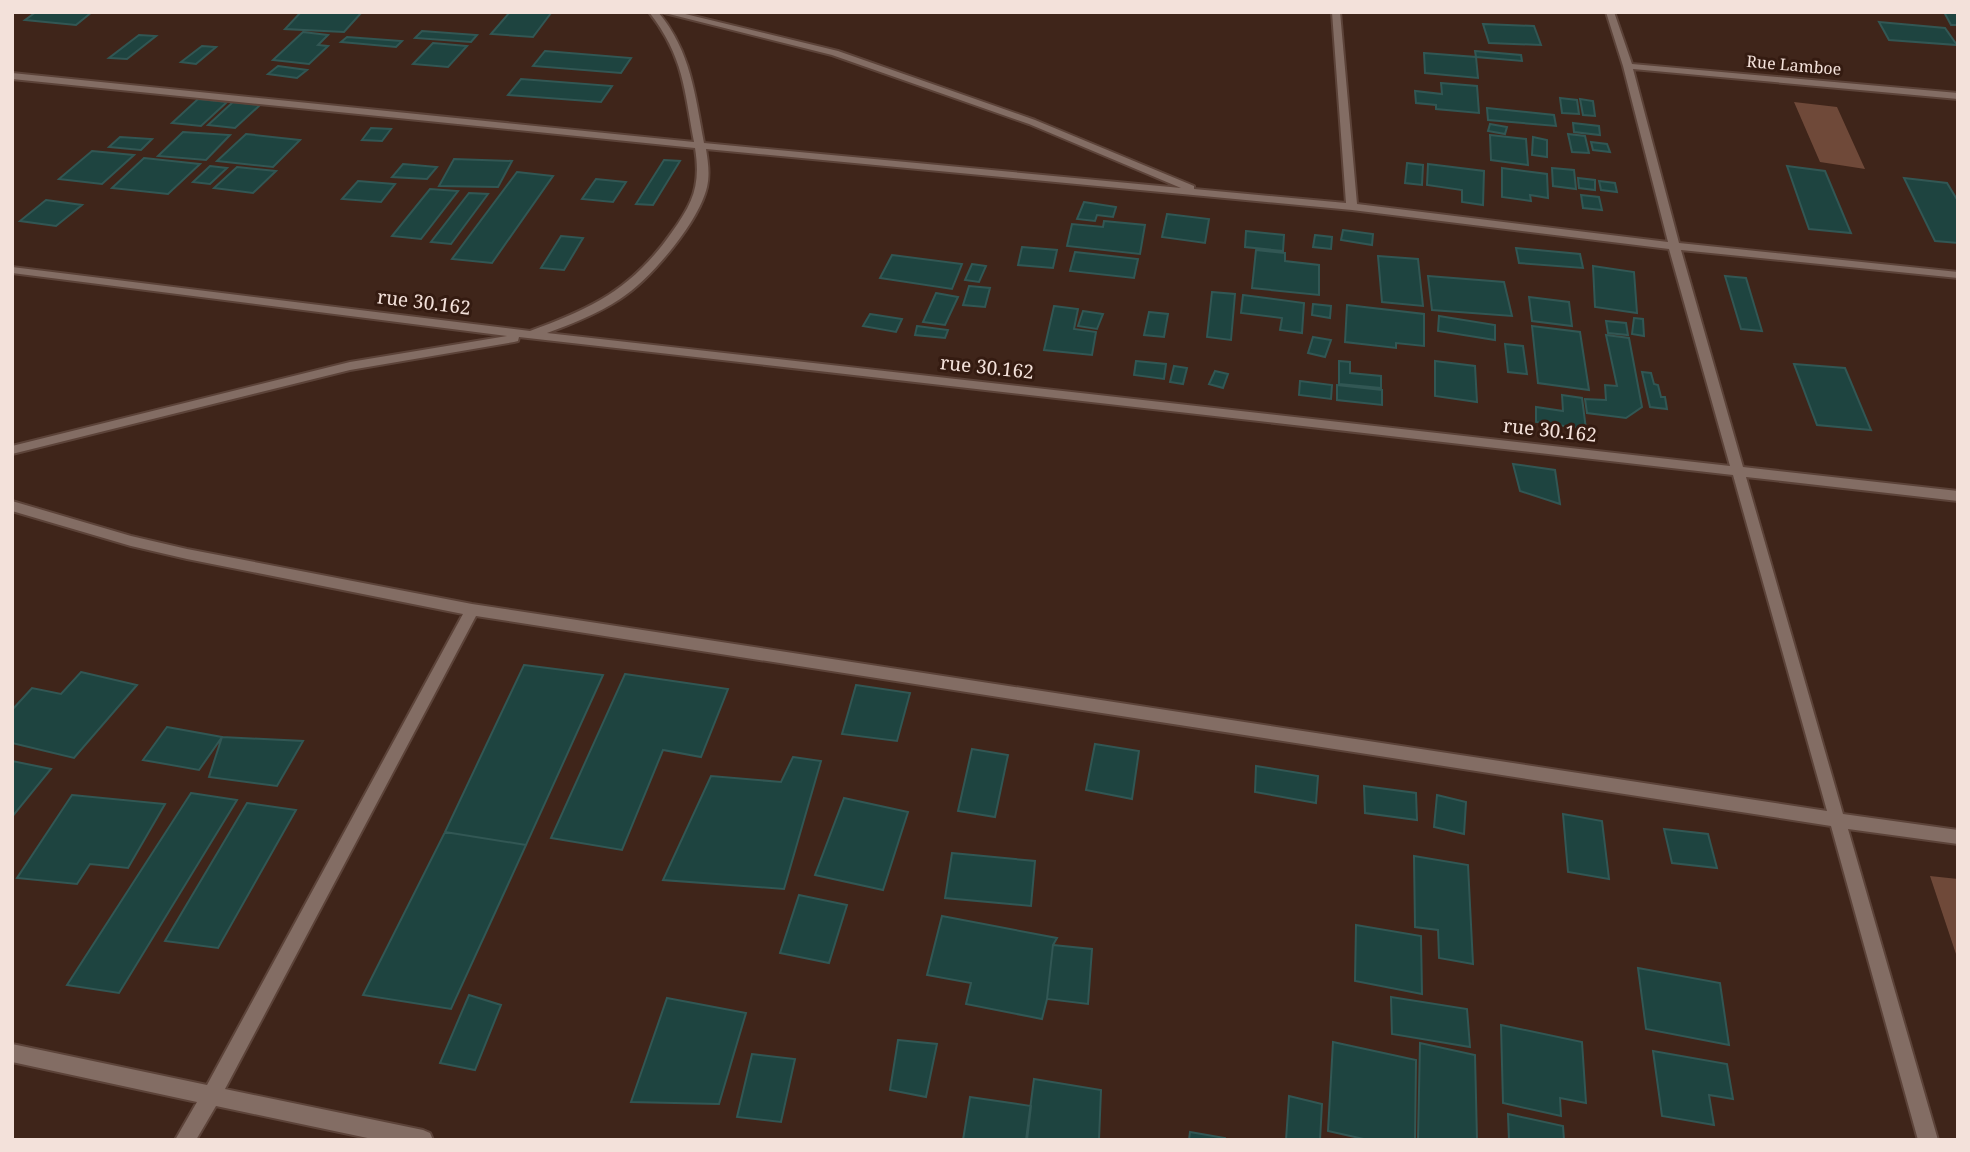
<svg xmlns="http://www.w3.org/2000/svg" width="1970" height="1152" viewBox="0 0 1970 1152" font-family="'Noto Serif',serif">
  <style>
    .green { fill: #6f4939 }
    .building { fill: #1e4440; stroke: #325754; stroke-width: 2 }
    .lines { fill: none; stroke-linecap: round; stroke-linejoin: round }
    .minor-casing { stroke: #5c4339; stroke-width: 4 }
    .minor { fill: #836d64; fill-rule: evenodd }
    .labels { text-anchor: middle; dominant-baseline: central; stroke-width: 6; stroke-linejoin: round; paint-order: stroke }
    .far-street-label { font-size: 16px; fill: #f3e1da; stroke: #341b11 }
    .street-label { font-size: 19px; fill: #f3e1da; stroke: #341b11 }
  </style>
  <rect width="100%" height="100%" fill="#3f251a"/>
  <!-- green -->
  <path class="green" d="M1794,102L1837,107L1865,169L1820,162Z
    M1930,876L1958,879V960Z"/>
  <!-- building -->
  <path class="building" d="M36,12H92L76,25L25,20Z
    M301,12H362L344,32L285,29Z
    M510,12H545L551,13L533,37L491,34Z
    M1944,12H1958V25H1951Z
    M1879,22L1945,28L1957,45L1889,40Z
    M1483,24L1534,26L1541,45L1489,43Z
    M422,31L477,35L471,42L415,38Z
    M303,32L328,35L318,45L328,46L309,64L273,60Z
    M139,35L156,36L127,59L109,58Z
    M347,37L402,41L396,47L341,42Z
    M433,43L467,46L448,67L413,64Z
    M202,46L216,47L196,64L181,62Z
    M545,51L631,58L621,73L533,66Z
    M1475,51L1521,55L1522,61L1476,57Z
    M1424,53L1476,57L1478,78L1425,73Z
    M278,66L307,70L297,78L268,74Z
    M521,79L612,86L601,102L508,95Z
    M1441,83L1477,86L1479,113L1436,109V105L1416,103L1415,91L1442,94Z
    M1560,98L1577,100L1579,114L1562,113Z
    M198,99L227,102L201,126L172,123Z
    M1580,99L1593,101L1595,116L1583,115Z
    M233,102L260,105L235,128L208,125Z
    M1487,108L1554,115L1556,126L1488,120Z
    M1573,123L1599,126L1600,135L1574,132Z
    M1490,124L1507,127L1505,134L1488,131Z
    M371,128L391,129L382,141L362,140Z
    M183,132L230,135L206,160L158,156Z
    M246,134L300,140L273,167L217,161Z
    M1568,134L1585,136L1589,153L1572,152Z
    M1490,135L1526,139L1528,165L1491,160Z
    M120,137L152,139L141,150L109,147Z
    M1533,137L1547,140V157L1532,155Z
    M1591,142L1607,144L1610,152L1593,150Z
    M92,151L134,155L102,184L59,179Z
    M144,158L200,164L168,194L112,188Z
    M454,159L512,161L498,187L439,186Z
    M664,160L680,161L653,205L636,204Z
    M1407,163L1423,165L1422,185L1405,183Z
    M403,164L437,167L427,179L392,177Z
    M1428,164L1484,171L1483,205L1462,202V190L1427,185Z
    M210,166L227,168L210,184L193,182Z
    M1787,166L1825,171L1851,233L1809,229Z
    M237,167L276,171L253,193L214,188Z
    M1502,168L1547,174L1548,198L1530,195L1531,201L1502,197Z
    M1552,168L1574,170L1576,189L1553,186Z
    M517,172L553,176L492,263L452,259Z
    M1578,178L1595,180V190L1579,188Z
    M1904,178L1947,183L1958,201V243L1935,241Z
    M596,179L626,182L613,202L582,199Z
    M358,181L395,184L381,202L342,199Z
    M1599,181L1615,183L1617,192L1601,190Z
    M430,189L458,191L421,239L392,236Z
    M469,193L488,194L451,244L431,242Z
    M1581,195L1599,197L1602,210L1583,208Z
    M46,200L82,205L56,226L20,221Z
    M1084,202L1116,207L1113,217L1097,215L1095,221L1077,219Z
    M1167,214L1209,219L1205,243L1162,237Z
    M1104,221L1145,225L1140,254L1067,246L1072,224L1103,227Z
    M1343,230L1373,234L1372,245L1341,240Z
    M1246,231L1284,235L1283,251L1245,247Z
    M1315,235L1332,237L1331,249L1313,247Z
    M561,236L583,238L564,270L541,268Z
    M1022,247L1057,250L1053,268L1018,265Z
    M1516,248L1580,254L1583,268L1519,263Z
    M1256,250L1285,253V261L1319,265V295L1252,288Z
    M1075,252L1138,259L1134,278L1070,271Z
    M892,255L962,264L952,289L880,278Z
    M1378,256L1418,259L1423,306L1382,302Z
    M972,264L986,266L979,282L965,280Z
    M1593,266L1634,272L1637,313L1595,307Z
    M1428,276L1504,282L1512,316L1432,310Z
    M1725,276L1746,278L1762,331L1741,329Z
    M969,286L990,288L985,307L963,305Z
    M1212,292L1235,294L1231,340L1207,337Z
    M936,293L958,297L945,325L923,322Z
    M1243,295L1304,303L1302,333L1280,330L1282,318L1241,313Z
    M1529,297L1569,302L1572,326L1532,321Z
    M1313,304L1331,306L1330,318L1312,315Z
    M1347,305L1424,314V346L1396,343V348L1345,342Z
    M1054,306L1078,309L1074,329L1096,332L1092,355L1044,350Z
    M1083,311L1103,314L1097,329L1078,326Z
    M1149,312L1168,314L1164,337L1144,335Z
    M870,314L902,319L896,332L863,326Z
    M1439,316L1495,325V340L1438,331Z
    M1634,318L1643,319L1644,336L1632,334Z
    M1606,321L1626,323L1628,335L1608,333Z
    M917,326L948,330L945,338L915,335Z
    M1532,326L1580,332L1589,390L1538,383Z
    M1606,335L1629,338L1642,407L1626,418L1587,413L1585,399L1606,400L1605,385L1617,386Z
    M1313,337L1331,340L1325,357L1308,353Z
    M1505,344L1523,346L1527,374L1508,372Z
    M1136,361L1166,364L1164,379L1134,375Z
    M1339,361L1350,362V373L1381,376V388L1339,384Z
    M1435,361L1475,366L1477,402L1435,396Z
    M1794,364L1845,368L1871,430L1817,425Z
    M1174,366L1187,368L1183,384L1170,382Z
    M1215,371L1228,374L1223,388L1209,384Z
    M1642,372L1651,373L1654,384L1658,385L1661,397H1665L1667,409L1650,407Z
    M1300,381L1332,385L1331,399L1299,395Z
    M1337,385L1382,390V405L1337,400Z
    M1562,395L1582,398L1586,429L1536,422V407L1563,411Z
    M1513,464L1555,470L1560,504L1520,491Z
    M524,665L603,675L526,845L445,832Z
    M81,672L137,685L74,758L12,743V710L32,688L61,694Z
    M625,674L728,689L701,757L663,750L622,850L551,838Z
    M856,685L910,693L897,741L842,734Z
    M167,727L222,737L199,770L143,760Z
    M222,737L303,741L277,786L209,777Z
    M1095,744L1139,751L1132,799L1086,790Z
    M972,749L1008,755L995,817L958,811Z
    M793,757L821,761L784,889L663,880L711,776L781,782Z
    M12,761L51,769L12,817Z
    M1256,766L1318,776L1316,803L1255,792Z
    M1364,786L1416,793L1417,820L1365,813Z
    M191,793L237,800L119,993L67,985Z
    M72,795L165,804L128,868L90,864L77,884L17,878Z
    M1437,795L1466,802L1464,834L1434,827Z
    M844,798L908,812L883,890L815,875Z
    M247,803L296,810L218,948L165,941Z
    M1563,814L1602,821L1609,879L1568,872Z
    M1664,829L1708,834L1717,868L1672,863Z
    M445,832L526,845L451,1009L363,995Z
    M952,853L1035,861L1031,906L945,898Z
    M1414,856L1468,865L1473,964L1439,958L1438,930L1415,927Z
    M799,895L847,905L829,963L780,953Z
    M942,916L1057,938L1053,945L1047,999L1042,1019L966,1004L971,983L927,975Z
    M1356,925L1421,936L1422,994L1355,981Z
    M1053,945L1092,949L1088,1004L1047,999Z
    M1638,968L1720,983L1729,1045L1646,1029Z
    M469,995L501,1005L475,1070L440,1063Z
    M1391,997L1467,1009L1470,1047L1392,1034Z
    M667,998L746,1013L719,1104L631,1102Z
    M1501,1025L1582,1042L1586,1103L1560,1098L1561,1116L1503,1103Z
    M898,1040L937,1044L926,1097L890,1090Z
    M1333,1042L1416,1060L1415,1140H1368L1328,1131Z
    M1420,1043L1475,1055L1477,1140H1418Z
    M1653,1051L1727,1064L1733,1099L1709,1095L1714,1125L1662,1116Z
    M752,1054L795,1059L781,1122L737,1117Z
    M1034,1079L1101,1090L1099,1140H1026Z
    M1289,1096L1322,1104L1320,1140H1286Z
    M970,1097L1031,1106L1027,1140H963Z
    M1508,1114L1563,1126L1564,1140H1509Z
    M1190,1132L1225,1138V1140H1189Z"/>
  <g class="lines">
    <defs>
      <path id="minor" d="M649,12H658C691,51 695,95 704,143L1181,188L1029,124L832,55L661,12H677L838,51L1035,120L1194,186V189L1346,203L1332,12H1340L1357,204L1668,242L1623,66L1606,12H1614L1632,64L1958,93V99L1633,69L1679,243L1958,272V278L1681,250L1743,467L1958,491V501L1746,477L1843,814L1958,830V844L1848,829L1938,1140H1918L1831,826L476,616L225,1089L423,1130L430,1133L433,1140H377L216,1106L196,1140H175L197,1102L12,1062V1044L207,1085L463,614L187,559L131,546L12,511V501L131,536L187,549L472,604L1827,811L1733,475L519,337L518,341L514,342L350,370L12,454V446L350,362L507,336L12,273V267L530,331C593,308 632,289 672,232C693,203 701,185 695,148L12,79V73L694,142C684,89 684,57 649,12ZM706,149L1352,210L1669,249L1730,466L547,333C572,324 597,314 620,299C650,280 699,222 707,187C710,174 708,162 706,149Z"/>
    </defs>
    <!-- minor casing -->
    <use href="#minor" class="minor-casing"/>
    <!-- minor -->
    <use href="#minor" class="minor"/>
  </g>
  <g class="labels">
    <!-- far-street labels -->
    <g class="far-street-label">
      <text transform="translate(1794 65) rotate(5)">Rue Lamboe</text>
    </g>
    <!-- street labels -->
    <g class="street-label">
      <text transform="translate(424 302) rotate(7)">rue 30.162</text>
      <text transform="translate(987 367) rotate(6)">rue 30.162</text>
      <text transform="translate(1550 430) rotate(6)">rue 30.162</text>
    </g>
  </g>
  <!-- border -->
  <rect width="1970" height="1152" fill="none" stroke="#f3e1da" stroke-width="28"/>
</svg>
